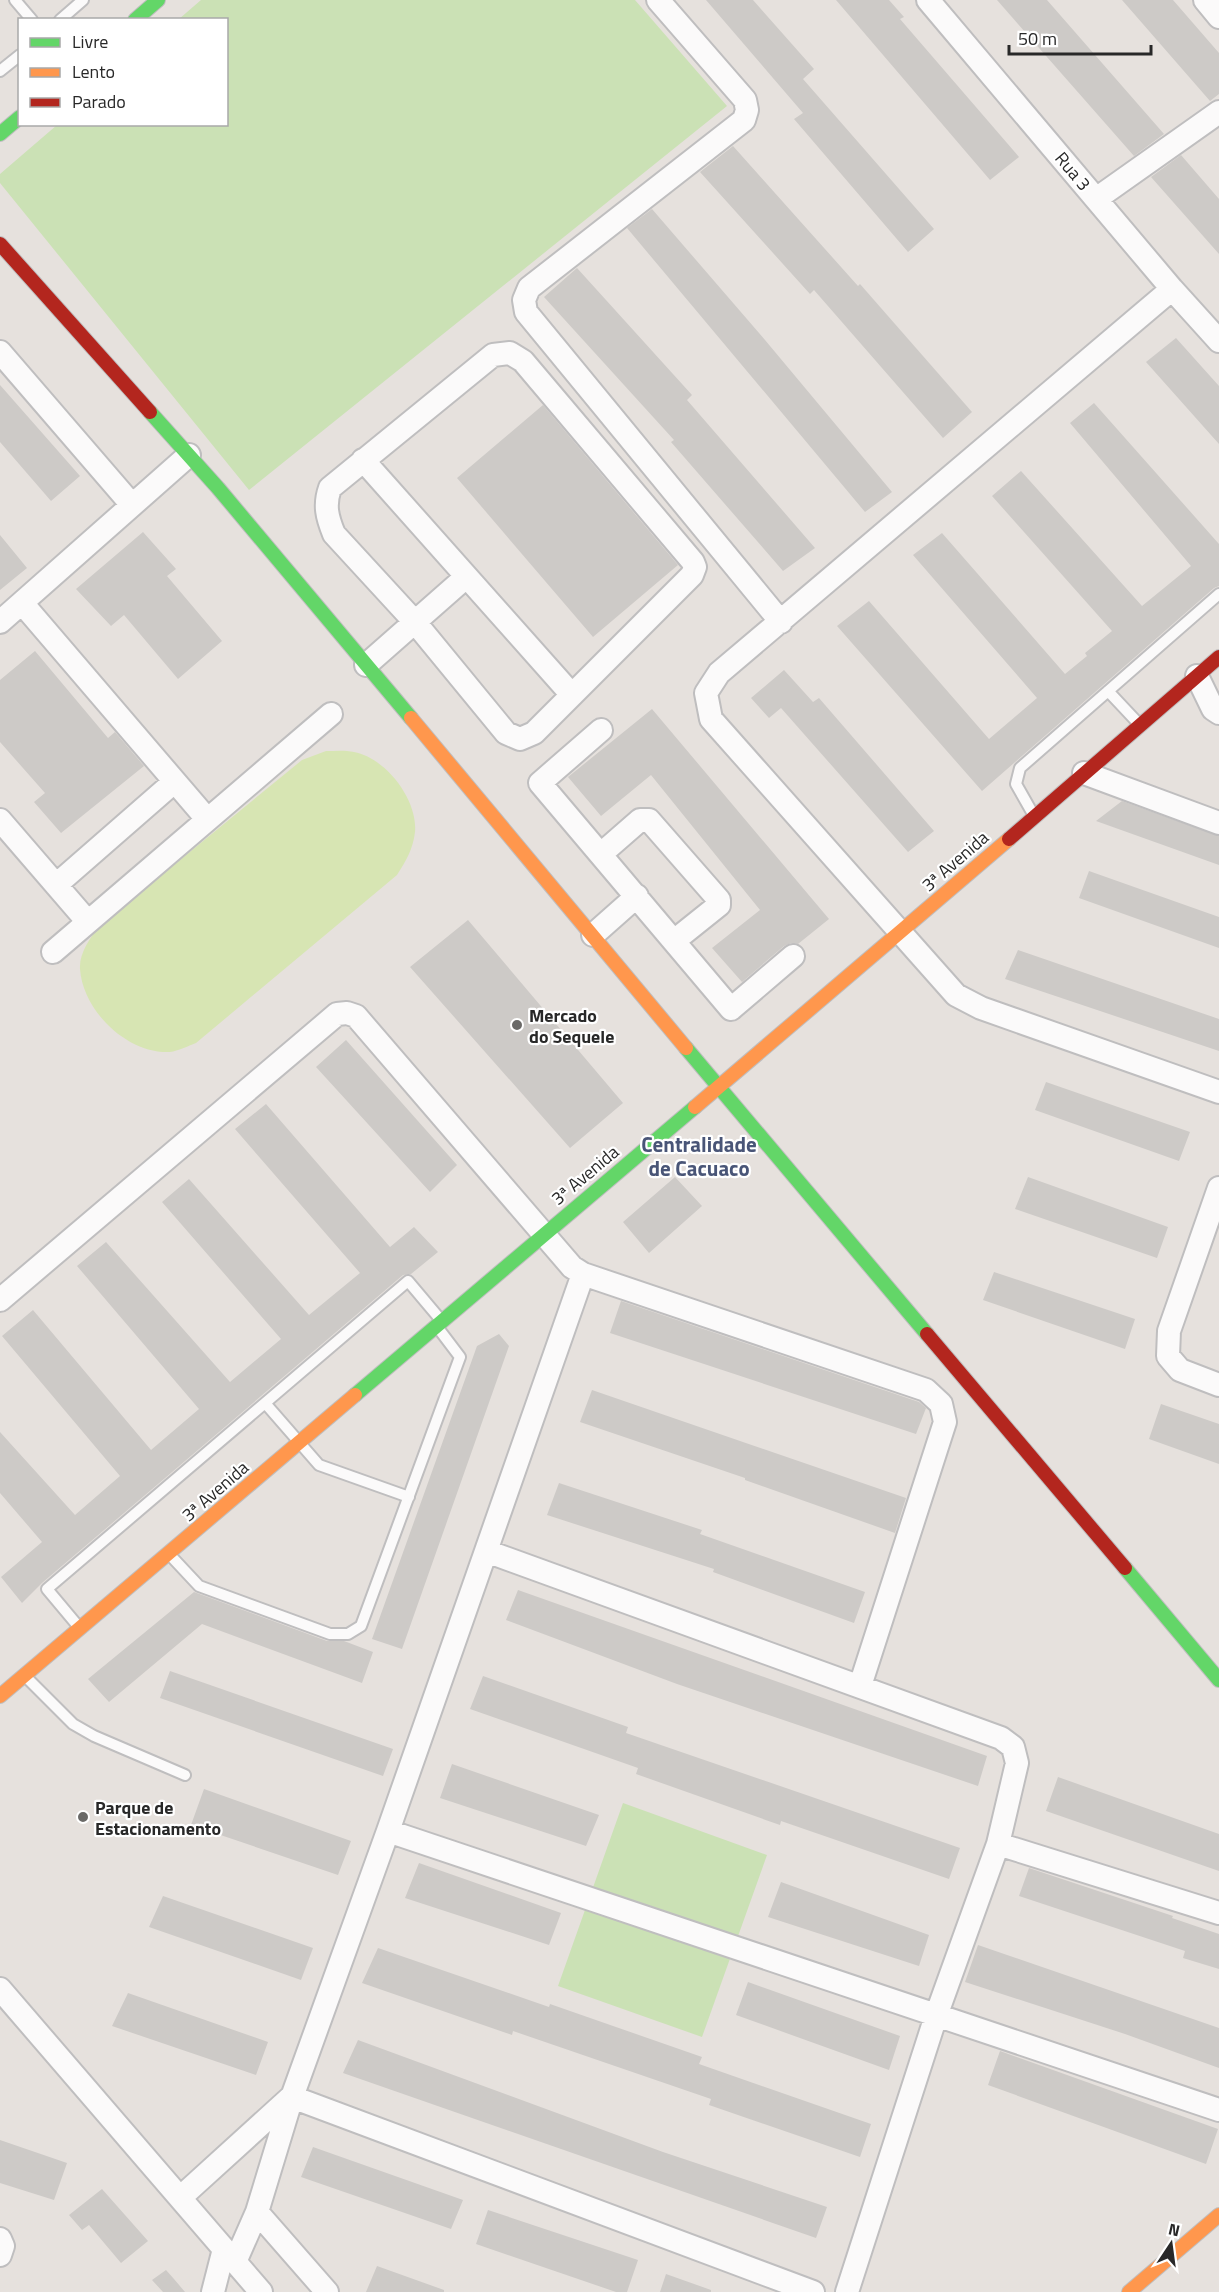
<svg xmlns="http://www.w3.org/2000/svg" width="1219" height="2292" viewBox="0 0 1219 2292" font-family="'Titillium Web',sans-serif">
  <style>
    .green { fill: #cbe1b5 }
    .pitch { fill: #d7e5b3 }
    .building { fill: #cdcac7 }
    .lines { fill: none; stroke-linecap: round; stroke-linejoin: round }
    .lane-casing { stroke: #bfbebf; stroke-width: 14 }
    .street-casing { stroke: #bfbebf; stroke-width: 26 }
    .fast-casing { stroke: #bfbebf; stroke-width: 16 }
    .slow-casing { stroke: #bfbebf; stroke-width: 16 }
    .jam-casing { stroke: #bfbebf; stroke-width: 16 }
    .lane { stroke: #fbfafa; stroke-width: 10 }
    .street { stroke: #fbfafa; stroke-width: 22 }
    .fast { stroke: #63d668; stroke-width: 14 }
    .slow { stroke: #ff974d; stroke-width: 14 }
    .jam { stroke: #b3261e; stroke-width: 14 }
    .poi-dot { fill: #6a6967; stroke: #fff; stroke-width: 2 }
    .labels { text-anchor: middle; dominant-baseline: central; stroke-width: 4.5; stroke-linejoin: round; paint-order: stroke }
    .street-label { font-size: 18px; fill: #282828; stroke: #fff }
    .poi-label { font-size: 18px; font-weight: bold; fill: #282828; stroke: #fff; text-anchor: start }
    .quarter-label { font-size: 21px; font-weight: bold; fill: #495577; stroke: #fff }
  </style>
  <rect width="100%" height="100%" fill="#e6e1dd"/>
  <!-- green -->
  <path class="green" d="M201,0H635L727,106L249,490L0,183V174L57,125L226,124V20L179,19Z
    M623,1803L767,1855L702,2037L558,1986Z"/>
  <!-- pitch -->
  <path class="pitch" d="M326,751C335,751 345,750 354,752C386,758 418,800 415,832C413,849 406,861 397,875L196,1043C188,1046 178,1051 170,1052C127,1054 83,1011 80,969C79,953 90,939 98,927L302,760Z"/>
  <!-- building -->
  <path class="building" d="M706,0H753L814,69L803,79L934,229L908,252L794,119L803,113Z
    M836,0H889L904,17L900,19L1019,157L990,180Z
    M997,0H1047L1164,134L1134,156Z
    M1122,0H1173L1219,53V94L1210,101Z
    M733,146L858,286L860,284L972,412L943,438L814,290L810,294L700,172Z
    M1181,155L1219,199V254L1151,177Z
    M652,209L765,340L892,492L865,512L627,228Z
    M577,268L692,395L687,400L815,548L783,571L671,442L674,440L544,297Z
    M1176,338L1219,386V444L1146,362Z
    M0,385L80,476L51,501L0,442Z
    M1094,403L1219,544V586L1214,588L982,791L837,626L869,601L989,739L1037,698L913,555L942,533L1065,674L1087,656L1085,653L1112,631L992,496L1021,471L1142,606L1191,566L1070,423Z
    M543,405L678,565L593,637L457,478Z
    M143,532L176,569L167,576L222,641L178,679L124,615L111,626L76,589Z
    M0,535L27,568L0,590Z
    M35,651L108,738L115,732L144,766L61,833L34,802L45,793L0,742V680Z
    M784,670L813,702L819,698L934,831L908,852L781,708L769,718L751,698Z
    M652,709L829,919L798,944L791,943L784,946L742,982L712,948L760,910L651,775L601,816L568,777Z
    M1122,801L1219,836V865L1096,821Z
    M1089,871L1219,917V948L1079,898Z
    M468,920L623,1103L570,1148L410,967Z
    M1018,950L1219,1019V1051L1005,979Z
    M346,1040L457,1165L430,1192L316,1067Z
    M1046,1082L1190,1132L1179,1161L1035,1110Z
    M266,1104L390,1247L414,1227L438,1252L411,1274L403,1275L42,1583L22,1603L1,1577L42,1542L0,1493V1432L75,1515L120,1476L2,1336L33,1310L151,1450L199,1409L77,1266L106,1242L230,1382L281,1339L162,1202L189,1179L309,1315L360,1273L235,1129Z
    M675,1177L702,1206L649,1253L623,1222Z
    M1028,1177L1168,1227L1157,1258L1015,1209Z
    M994,1272L1135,1319L1125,1349L983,1300Z
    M621,1301L919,1402L926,1408L916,1434L610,1333Z
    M499,1334L509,1346L402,1649L372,1639L477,1346Z
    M592,1390L906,1498L895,1533L745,1480V1478L580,1422Z
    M1161,1404L1219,1424V1464L1149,1439Z
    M559,1483L702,1530L700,1534L865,1592L854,1623L713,1572L714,1569L547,1515Z
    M518,1590L987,1756L978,1786L677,1684L506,1620Z
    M194,1592L327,1641H344L373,1652L362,1683L202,1624L109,1702L88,1679Z
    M170,1671L393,1749L383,1776L160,1698Z
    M483,1676L628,1727L626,1733L960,1848L949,1879L781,1821L780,1825L636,1774L638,1768L470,1709Z
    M452,1764L599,1815L586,1846L440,1798Z
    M1058,1777L1219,1834V1871L1046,1811Z
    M204,1789L351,1841L338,1875L191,1825Z
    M419,1863L561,1913L549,1945L405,1898Z
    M1029,1868L1173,1916L1172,1918L1219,1934V1969L1183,1958L1185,1951L1019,1896Z
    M781,1882L929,1935L919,1966L768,1917Z
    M163,1896L313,1948L301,1980L149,1927Z
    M978,1945L1219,2028V2068L1125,2034L965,1982Z
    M378,1948L549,2007L550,2004L702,2057L699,2064L871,2124L860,2157L709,2105L711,2099L513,2031L512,2035L362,1983Z
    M748,1982L900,2036L889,2070L736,2015Z
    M128,1993L268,2042L256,2075L112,2026Z
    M358,2040L663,2152L827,2207L816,2238L343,2073Z
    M1000,2051L1218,2129L1206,2164L988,2085Z
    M0,2140L67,2163L54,2200L0,2183Z
    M313,2147L463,2200L451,2229L301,2177Z
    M102,2189L148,2241L121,2263L89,2225L82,2230L69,2215Z
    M488,2210L638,2260L627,2292H616L476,2244Z
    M377,2266L444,2290V2292H366Z
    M166,2270L174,2279L185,2292H163L152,2280Z
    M666,2274L711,2290V2292H660Z"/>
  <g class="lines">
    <defs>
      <path id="lane" d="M15,0L32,20
        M60,20L83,0
        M0,71L20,55
        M1108,691L1139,724
        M1033,814L1016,784L1020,768L1219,594
        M265,1403L319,1465L409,1497
        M170,1555L199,1586L330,1634H348L361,1626L460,1357L438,1328
        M78,1626L47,1589L408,1281L440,1319
        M27,1678L73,1724L94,1736L185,1775"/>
      <path id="street" d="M658,0L745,100L747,110L744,120L529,288L524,300L526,312L781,622
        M928,0L1172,289L1219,341
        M1205,0L1219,17
        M1096,199L1219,112
        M1172,289L719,673L706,693L711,719L956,995L981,1008L1219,1092
        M0,352L132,505
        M510,353L523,361L693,562L695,567L692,575L534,733L520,739L506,733L414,621L334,534C327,517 324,505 330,488L493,355Z
        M363,460L572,695
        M22,603L207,819
        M0,622L189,455
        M366,665L466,577
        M1197,676L1213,709L1219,713
        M601,730L540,783L731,1009L793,956
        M1084,773L1219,823
        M0,820L88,922
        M601,854L640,820H649L719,900V905L674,941
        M56,885L174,782
        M593,935L637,896
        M53,952L331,714
        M1219,1188L1169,1331L1168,1356L1180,1370L1219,1385
        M583,1274L388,1831L292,2097L813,2292
        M0,1300L337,1014L347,1013L356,1016L572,1267L583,1274L926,1390L941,1404L945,1422L860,1686
        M486,1551L1001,1738L1013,1747L1017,1763L998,1844L936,2016L847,2292
        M388,1831L1219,2110
        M998,1844L1219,1913
        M0,1989L261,2292
        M181,2197L290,2098
        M257,2212L327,2292
        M0,2239L3,2246L0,2255
        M235,2262L257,2212L292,2097
        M213,2292L224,2249"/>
      <path id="fast" d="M135,20L158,0
        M0,134L20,117
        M150,412L218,488L411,718
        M686,1048L927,1334
        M355,1395L695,1107
        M1125,1568L1219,1680"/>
      <path id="slow" d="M411,718L686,1048
        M695,1107L1009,839
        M0,1696L355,1395
        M1129,2292L1219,2215"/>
      <path id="jam" d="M0,244L150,412
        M1009,839L1219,657
        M927,1334L1125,1568"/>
    </defs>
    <!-- lane casing -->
    <use href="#lane" class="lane-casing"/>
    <!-- street casing -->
    <use href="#street" class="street-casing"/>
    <!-- fast casing -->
    <use href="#fast" class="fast-casing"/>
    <!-- slow casing -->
    <use href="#slow" class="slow-casing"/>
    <!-- jam casing -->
    <use href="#jam" class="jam-casing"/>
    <!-- lane -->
    <use href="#lane" class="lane"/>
    <!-- street -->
    <use href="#street" class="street"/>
    <!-- fast -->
    <use href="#fast" class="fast"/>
    <!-- slow -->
    <use href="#slow" class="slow"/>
    <!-- jam -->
    <use href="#jam" class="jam"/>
  </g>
  <!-- markers -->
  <g class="poi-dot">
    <circle cx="517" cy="1025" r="6"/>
    <circle cx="83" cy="1817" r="6"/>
  </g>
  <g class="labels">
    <!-- street labels -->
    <g class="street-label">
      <text transform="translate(1073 171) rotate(50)">Rua 3</text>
      <text transform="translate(955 861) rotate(-41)">3ª Avenida</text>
      <text transform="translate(585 1175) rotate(-40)">3ª Avenida</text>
      <text transform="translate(215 1491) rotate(-41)">3ª Avenida</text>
    </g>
    <!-- poi labels -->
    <g class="poi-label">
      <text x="529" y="1015">Mercado<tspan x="529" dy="21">do Sequele</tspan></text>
      <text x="95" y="1807">Parque de<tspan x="95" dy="21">Estacionamento</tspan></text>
    </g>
    <!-- quarter labels -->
    <g class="quarter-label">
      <text x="699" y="1144">Centralidade<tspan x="699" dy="24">de Cacuaco</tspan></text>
    </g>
  </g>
  <!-- legend -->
  <rect x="18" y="18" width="210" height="108" fill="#ffffff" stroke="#a9a9a9" stroke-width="1.5"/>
  <rect x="30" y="38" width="30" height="9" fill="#63d668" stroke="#a9a9a9" stroke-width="1.5"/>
  <text x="72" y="48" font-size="18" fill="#282828">Livre</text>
  <rect x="30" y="68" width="30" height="9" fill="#ff974d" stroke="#a9a9a9" stroke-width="1.5"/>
  <text x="72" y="78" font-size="18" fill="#282828">Lento</text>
  <rect x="30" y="98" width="30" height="9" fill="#b3261e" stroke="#a9a9a9" stroke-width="1.5"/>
  <text x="72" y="108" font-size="18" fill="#282828">Parado</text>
  <!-- north arrow -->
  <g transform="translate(1171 2244) rotate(13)" stroke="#ffffff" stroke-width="4.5" paint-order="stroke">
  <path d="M0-4.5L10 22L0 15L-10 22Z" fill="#282828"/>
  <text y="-9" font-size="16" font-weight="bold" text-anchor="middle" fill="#282828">N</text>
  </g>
  <!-- scale -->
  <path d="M1009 45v9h142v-9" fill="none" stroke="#282828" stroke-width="3"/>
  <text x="1018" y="45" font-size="18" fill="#282828" stroke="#ffffff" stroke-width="4.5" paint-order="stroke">50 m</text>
</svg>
